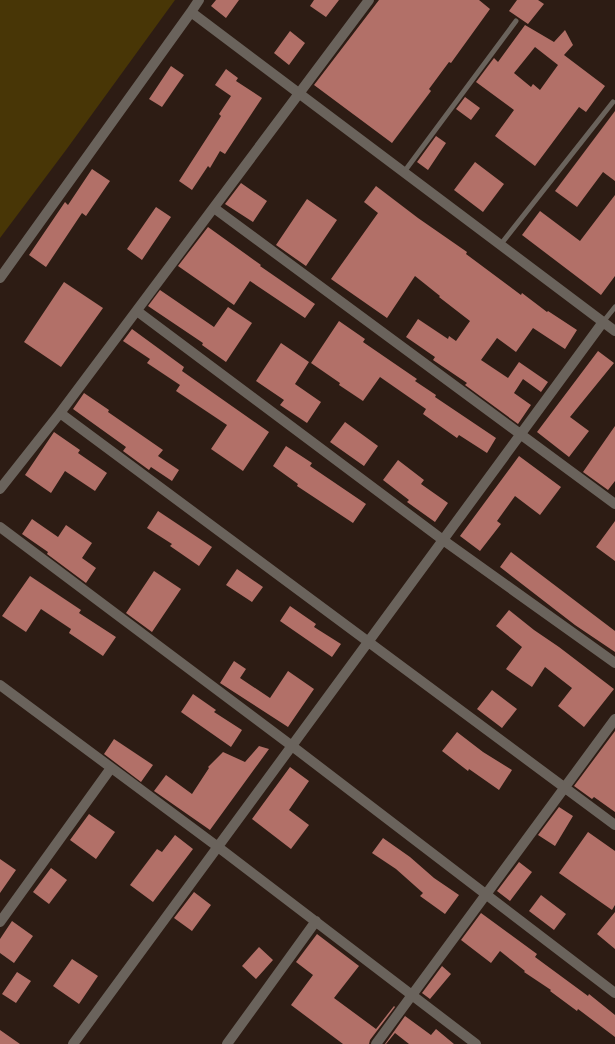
<svg xmlns="http://www.w3.org/2000/svg" width="615" height="1044" viewBox="0 0 615 1044" font-family="Overpass,sans-serif">
  <style>
    .green { fill: #483606 }
    .building { fill: #b27068; fill-rule: evenodd }
    .lines { fill: none; stroke-linecap: round; stroke-linejoin: round }
    .lane { stroke: #6a635c; stroke-width: 5 }
    .street { stroke: #6a635c; stroke-width: 10 }
  </style>
  <rect width="100%" height="100%" fill="#2d1c14"/>
  <!-- green -->
  <path class="green" d="M0,0H175L66,150L0,238Z"/>
  <!-- building -->
  <path class="building" d="M216,0H239L226,18L211,6Z
    M314,0H339L326,17L310,6Z
    M379,0H479L490,9L451,63L449,62L429,89L431,91L392,143L314,85Z
    M517,0H538L544,4L528,24L509,11Z
    M525,25L554,42L565,30L573,45L564,55L605,86L586,112L579,107L535,166L495,136L514,110L476,82L494,58L498,62ZM535,47L558,65L540,90L533,84L531,87L514,73Z
    M290,31L305,43L289,65L274,53Z
    M171,66L184,75L162,107L149,99Z
    M226,69L238,78L236,81L262,98L225,154L220,151L210,168L208,166L192,190L179,181L221,116L219,114L231,96L215,85Z
    M465,97L480,108L471,120L456,109Z
    M615,111V181L603,172L577,207L555,191Z
    M436,136L446,143L428,170L417,162Z
    M475,162L504,184L483,212L454,190Z
    M92,169L110,181L86,216L82,213L46,267L29,255L65,202L68,205Z
    M241,183L267,201L253,222L225,204Z
    M376,186L418,218L467,252L466,254L521,295L522,293L547,312L548,311L577,330L565,349L533,328L516,352L497,338L481,360L508,378L519,362L548,382L541,392L523,379L514,393L531,405L518,424L465,385L467,383L433,360L435,357L406,337L418,319L448,339L449,336L456,341L470,321L439,297L440,296L415,276L387,318L331,279L378,213L364,202Z
    M615,195V276L601,295L522,235L540,211L580,241Z
    M307,199L337,220L306,266L276,245Z
    M156,207L171,217L142,260L127,249Z
    M208,227L261,265L260,266L315,304L305,318L250,281L234,305L178,266Z
    M64,282L103,308L61,367L24,342Z
    M160,290L214,327L228,307L252,323L226,362L202,345L203,343L148,306Z
    M339,321L365,339L363,342L417,379L415,381L436,395L435,397L496,438L487,453L459,435L457,438L423,414L426,409L380,377L363,401L339,385L340,383L311,363Z
    M132,329L184,367L182,371L269,432L243,471L211,449L227,425L176,391L180,385L147,363L150,359L123,341Z
    M281,343L309,362L295,384L321,402L307,423L280,405L284,400L256,381Z
    M598,351L614,363L570,417L589,431L569,457L537,432Z
    M84,393L109,410L108,412L163,450L158,456L179,470L172,481L151,467L149,470L138,462L123,451L126,447L73,409Z
    M345,422L378,446L364,466L330,442Z
    M615,426V481L608,490L583,472Z
    M54,432L80,450L78,453L107,473L95,491L65,471L51,493L25,475Z
    M286,446L312,463L310,466L366,504L353,523L297,486L298,484L273,466Z
    M519,456L561,487L540,515L515,496L497,521L501,524L480,551L460,536Z
    M398,460L424,480L421,484L448,503L435,522L407,502L409,500L383,480Z
    M158,511L212,547L199,566L170,546L172,544L147,528Z
    M32,519L58,537L66,525L92,543L82,558L96,568L86,583L47,554L48,552L22,534Z
    M615,521V561L596,547Z
    M511,552L615,631V652L575,625L500,567Z
    M237,569L263,587L252,602L226,585Z
    M154,571L181,589L152,632L126,613Z
    M30,576L81,610L79,613L116,637L103,656L69,633L71,629L41,609L26,632L2,616Z
    M290,606L316,624L314,627L341,644L332,657L280,621Z
    M509,610L534,630L559,647L614,689L584,727L558,706L572,688L545,667L532,687L506,669L522,647L496,626Z
    M234,661L246,669L240,678L270,698L288,671L314,689L288,727L220,683Z
    M492,690L517,709L502,728L477,709Z
    M193,694L216,710L214,712L242,730L231,747L181,712Z
    M615,731V812L594,797L592,799L574,786Z
    M457,732L483,752L512,770L499,790L469,769L468,771L442,751Z
    M114,739L153,765L141,782L104,754Z
    M259,746L269,749L210,830L154,791L166,775L192,794L209,768L208,767L223,752L245,762Z
    M290,767L309,781L289,810L309,825L291,849L252,819Z
    M559,807L573,816L555,846L538,835Z
    M89,814L115,832L96,859L70,840Z
    M588,832L615,851V905L612,910L559,873Z
    M175,835L193,849L153,902L130,885L157,849L162,852Z
    M383,838L410,857L434,878L459,895L445,914L420,896L423,893L396,869L372,853Z
    M0,859L16,870L0,893Z
    M519,862L532,872L510,901L497,891Z
    M51,868L67,880L49,904L33,892Z
    M194,892L211,905L192,931L174,918Z
    M541,895L566,914L554,930L529,911Z
    M615,912V949L597,934Z
    M481,913L537,954L535,957L588,996L589,994L615,1015V1037L578,1009L577,1011L550,991L551,990L524,972L525,971L500,951L491,963L461,940Z
    M12,921L33,936L14,963L0,953V939Z
    M317,934L359,966L334,998L376,1029L394,1006L395,1007L370,1040L369,1044H343L291,1005L313,975L296,962Z
    M259,947L273,960L256,979L242,966Z
    M72,959L98,976L79,1004L53,986Z
    M442,966L451,974L430,999L422,993Z
    M17,972L31,981L16,1003L2,994Z
    M405,1016L431,1035L436,1029L454,1044H409L395,1033L386,1044H385Z
    M0,1030L20,1044H0Z"/>
  <g class="lines">
    <!-- lane -->
    <path class="lane" d="M404,172L516,21
      M501,244L613,102
      M603,322L615,307"/>
    <!-- street -->
    <path class="street" d="M191,12L199,0
      M214,208L615,504
      M0,278L191,12L615,331
      M137,311L443,540L615,663
      M60,413L615,825
      M0,489L60,413L369,0
      M0,527L292,746L615,993
      M0,685L218,847L476,1044
      M0,922L111,768
      M73,1044L603,322
      M227,1044L316,921
      M376,1044L615,719"/>
  </g>
</svg>
